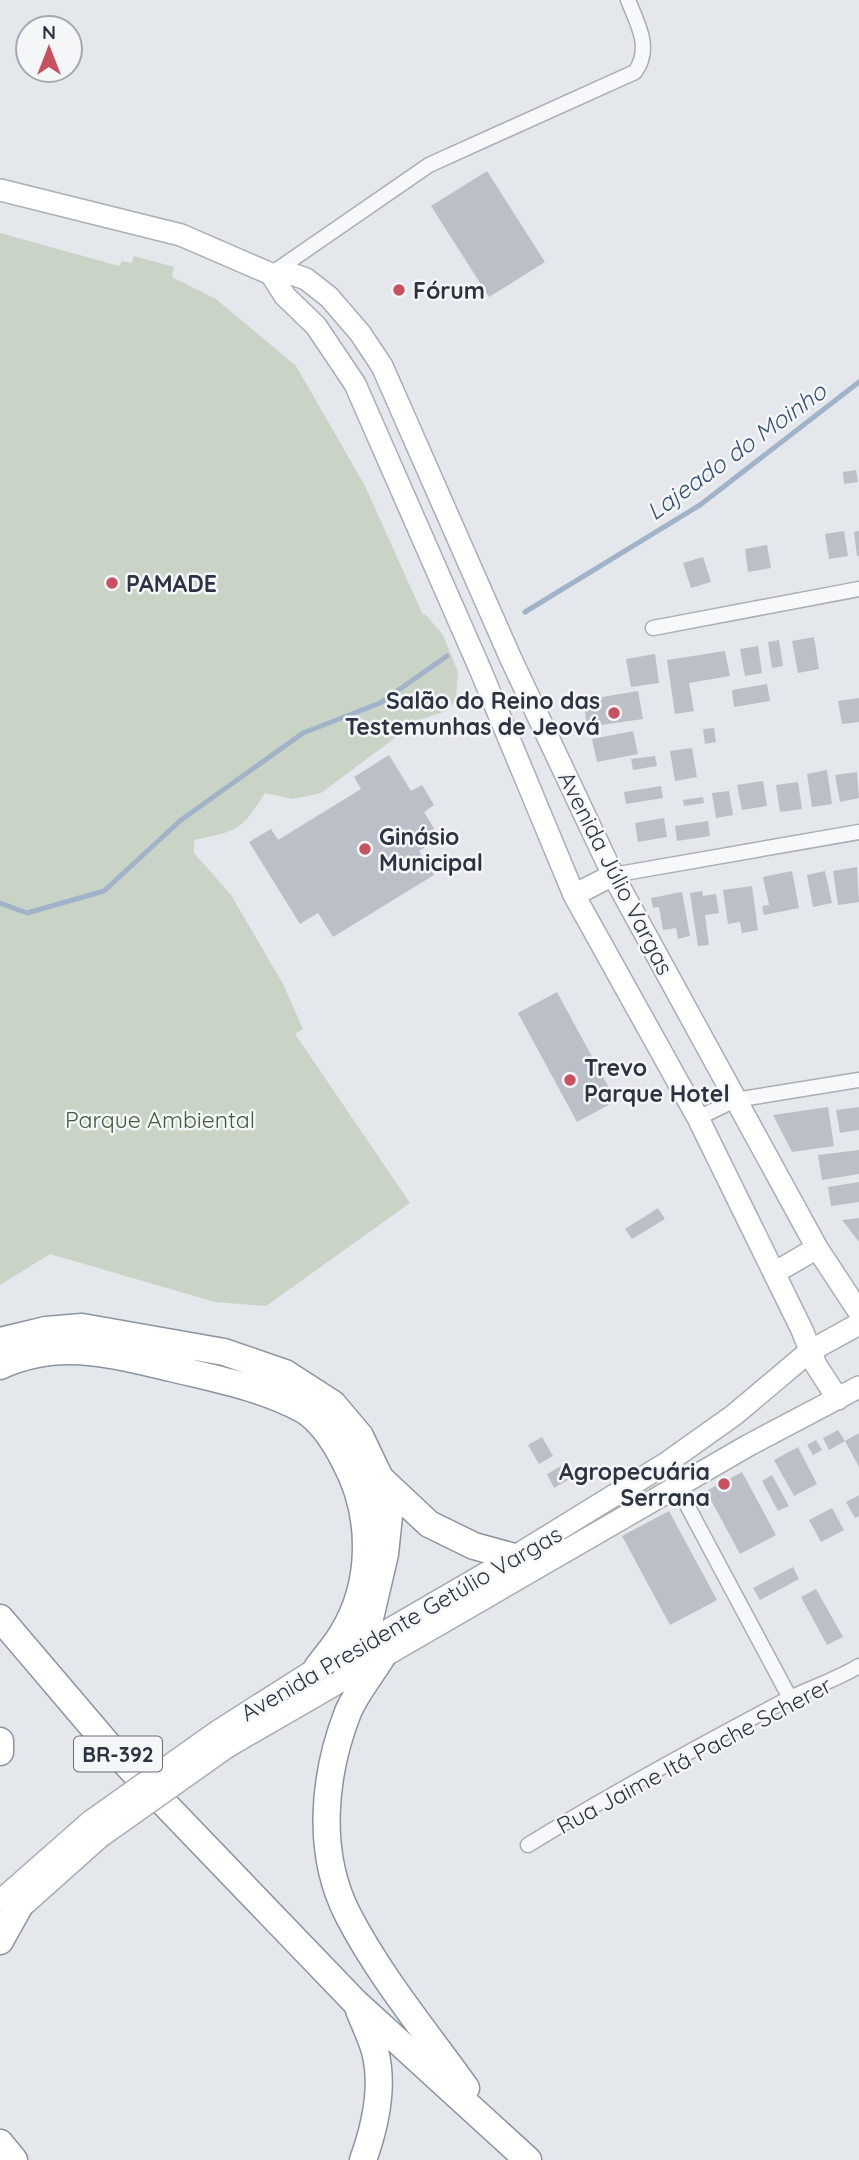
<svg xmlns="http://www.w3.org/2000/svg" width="859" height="2160" viewBox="0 0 859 2160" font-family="Quicksand,sans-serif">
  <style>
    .green { fill: #c9d4c6 }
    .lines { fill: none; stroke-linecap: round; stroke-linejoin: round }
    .stream { stroke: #a1b3c9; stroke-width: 5 }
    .building { fill: #bbc0c8 }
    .street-casing { stroke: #a9aeb5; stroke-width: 17 }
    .secondary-casing { stroke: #a9aeb5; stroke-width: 24 }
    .highway-casing { stroke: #8c94a1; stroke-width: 29 }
    .street { stroke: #f7f8f9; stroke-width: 14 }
    .secondary { stroke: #fff; stroke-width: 21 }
    .highway { stroke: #fff; stroke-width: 26 }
    .secondary-bridge-casing { stroke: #a9aeb5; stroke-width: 24; stroke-linecap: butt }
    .secondary-bridge { stroke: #fff; stroke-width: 21 }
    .poi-dot { fill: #c85160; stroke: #f4f6f8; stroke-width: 2.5 }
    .labels { text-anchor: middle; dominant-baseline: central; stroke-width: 5; stroke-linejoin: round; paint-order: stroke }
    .shield { fill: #f4f6f8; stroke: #686e79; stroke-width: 2 }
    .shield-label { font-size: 21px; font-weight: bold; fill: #2c3443 }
    .poi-label { font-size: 23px; font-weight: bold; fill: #2c3443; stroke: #f4f6f8; text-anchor: start }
    .street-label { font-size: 23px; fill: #2c3443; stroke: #f4f6f8 }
    .park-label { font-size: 23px; fill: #405e3a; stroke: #f4f6f8 }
    .water-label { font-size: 24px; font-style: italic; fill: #385275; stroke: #f4f6f8 }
  </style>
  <rect width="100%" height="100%" fill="#e4e7eb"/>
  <!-- green -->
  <path class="green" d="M0,233L119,266L122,261L132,263L134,256L174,267L172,277L216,299L296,366L365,486L423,615L425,614L443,635L458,672L456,700L446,711L419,720L321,793L293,799L265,793C241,831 238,831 194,840V853L231,895L283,984L303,1029L295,1034L410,1203L266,1306L215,1302L50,1254L0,1285Z"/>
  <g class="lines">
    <!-- stream -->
    <path class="stream" d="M525,612L700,505L859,382
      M0,903L27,913L104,891L181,820L303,733L380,703L447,656"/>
  </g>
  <!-- building -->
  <path class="building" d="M487,171L545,262L489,297L431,206Z
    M856,470L858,482L844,484L843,472Z
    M844,531L848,556L829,559L825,534Z
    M859,531V556H857L854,532Z
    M767,545L771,568L748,572L745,549Z
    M703,557L711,582L691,588L683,563Z
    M814,637L819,669L798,673L792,641Z
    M779,640L783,666L772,668L768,642Z
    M758,646L762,673L745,676L740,649Z
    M725,651L730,676L689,683L694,711L675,714L667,660Z
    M655,654L659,683L631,687L626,659Z
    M767,684L770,701L734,707L732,690Z
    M638,691L643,719L587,727L584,706L597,705L596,698Z
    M859,698V722L842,724L838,701Z
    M714,728L716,742L705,744L703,729Z
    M633,731L638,754L597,762L592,739Z
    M692,748L697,777L675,781L670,751Z
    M389,755L411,791L422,785L434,805L424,812L440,838L419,851L434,875L333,937L318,913L300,924L249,842L271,829L278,840L361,789L354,777Z
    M655,756L657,766L633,770L631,759Z
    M827,770L832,804L812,807L807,774Z
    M857,772L859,798L840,802L835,775Z
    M763,781L767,806L742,810L737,785Z
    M798,782L802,809L780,812L776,785Z
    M661,786L663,798L626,804L624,792Z
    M729,791L733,815L716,818L712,793Z
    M703,797L704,803L684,806L683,800Z
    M664,818L667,837L638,842L635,823Z
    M708,821L710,836L677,841L675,826Z
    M857,867L859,902L838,905L833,871Z
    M792,871L799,908L764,915L762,906L769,905L763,877Z
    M825,871L832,903L813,907L807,875Z
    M752,886L758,930L742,933L740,922L728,924L723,890Z
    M702,891L703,896L716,894L719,913L705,915L709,945L698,946L690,893Z
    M682,892L690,936L678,939L676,928L663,930L659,907L653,908L651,898Z
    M557,992L616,1101L577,1122L518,1013Z
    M828,1107L834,1146L792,1152L773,1115Z
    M859,1107V1130L840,1133L836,1110Z
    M859,1150V1174L822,1180L818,1155Z
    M859,1182V1202L831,1206L828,1187Z
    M658,1208L665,1219L632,1239L625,1229Z
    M859,1218V1242L842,1220Z
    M838,1430L845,1441L829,1450L823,1438Z
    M859,1433V1467L845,1441Z
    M542,1437L553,1456L539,1464L528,1445Z
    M816,1440L822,1450L813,1455L807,1445Z
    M798,1447L817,1484L794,1496L774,1460Z
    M561,1466L568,1480L554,1488L547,1474Z
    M742,1472L776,1535L740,1554L706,1491Z
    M772,1475L789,1506L778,1511L762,1481Z
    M859,1495V1516L855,1518L846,1502Z
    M832,1508L844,1530L821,1542L809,1520Z
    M669,1511L717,1600L670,1625L622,1536Z
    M793,1567L799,1579L760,1600L753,1588Z
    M816,1589L843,1637L827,1645L801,1597Z"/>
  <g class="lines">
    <defs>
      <path id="street" d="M271,274L429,165L635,72C652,48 638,25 628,0
        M653,628L859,589
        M613,875L859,832
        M698,1118L735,1100L859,1080
        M665,1464L790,1698
        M528,1845C612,1793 699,1746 786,1700C810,1688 836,1680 859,1666"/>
      <path id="secondary" d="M0,190L181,235L271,274H292L306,279L329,297L360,333L382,366L511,659L613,875L817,1248L859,1312
        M271,274L285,296L316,326L355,384L480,669L574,895L698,1118L802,1330L816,1365L838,1399
        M574,895L613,875
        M774,1273L817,1248
        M218,1731L317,1668L364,1644L514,1557L665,1464L734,1415L810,1351L859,1324
        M227,1747L749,1445L859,1387
        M0,1901L91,1821
        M8,1919L100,1837"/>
      <path id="highway" d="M0,1341L46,1330L82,1327L224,1352L285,1373L333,1404L360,1436L380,1478L429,1524L474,1546L514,1557
        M0,1366C58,1339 111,1354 171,1368C215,1379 261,1387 302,1409C321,1420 335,1442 345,1462C373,1514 374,1582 342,1634C335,1646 325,1657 317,1668
        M0,1618L109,1746L355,2002L528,2160
        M382,1657C371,1675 356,1693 348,1712C323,1776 316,1853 348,1915C380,1977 426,2032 466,2088
        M346,1677L364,1644L385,1554L389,1516L380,1478
        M0,1741V1752
        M0,1941L19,1907
        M359,2010C364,2023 371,2037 375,2051C384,2086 375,2127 363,2160
        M0,2143L14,2160"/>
    </defs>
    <!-- street casing -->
    <use href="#street" class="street-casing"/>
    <!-- secondary casing -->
    <use href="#secondary" class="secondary-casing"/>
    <!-- highway casing -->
    <use href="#highway" class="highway-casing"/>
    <!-- street -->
    <use href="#street" class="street"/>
    <!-- secondary -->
    <use href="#secondary" class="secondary"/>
    <!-- highway -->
    <use href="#highway" class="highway"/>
    <defs>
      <path id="secondary-bridge" d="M91,1821L218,1731
        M100,1837L227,1747"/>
    </defs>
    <!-- secondary-bridge casing -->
    <use href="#secondary-bridge" class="secondary-bridge-casing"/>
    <!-- secondary-bridge -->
    <use href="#secondary-bridge" class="secondary-bridge"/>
  </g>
  <!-- markers -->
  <g class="poi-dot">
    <circle cx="399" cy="290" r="7"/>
    <circle cx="112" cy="583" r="7"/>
    <circle cx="614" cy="713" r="7"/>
    <circle cx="365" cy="849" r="7"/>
    <circle cx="570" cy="1080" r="7"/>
    <circle cx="724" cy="1484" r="7"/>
  </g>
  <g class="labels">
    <!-- shield labels -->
    <rect class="shield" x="74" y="1736.5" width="88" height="35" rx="5"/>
    <g class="shield-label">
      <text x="118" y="1754">BR-392</text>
    </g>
    <!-- poi labels -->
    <g class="poi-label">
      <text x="413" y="290">Fórum</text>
      <text x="126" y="583">PAMADE</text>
      <text x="600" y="700" text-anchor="end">Salão do Reino das<tspan x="600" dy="26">Testemunhas de Jeová</tspan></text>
      <text x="379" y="836">Ginásio<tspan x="379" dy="26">Municipal</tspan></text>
      <text x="584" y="1067">Trevo<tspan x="584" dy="26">Parque Hotel</tspan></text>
      <text x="710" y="1471" text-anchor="end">Agropecuária<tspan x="710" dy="26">Serrana</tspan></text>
    </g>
    <!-- street labels -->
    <g class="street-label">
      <text transform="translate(616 873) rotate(63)">Avenida Júlio Vargas</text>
      <text transform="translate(401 1623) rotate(-30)">Avenida Presidente Getúlio Vargas</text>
      <text transform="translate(694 1755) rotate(-28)">Rua Jaime Itá Pache Scherer</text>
    </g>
    <!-- park labels -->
    <g class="park-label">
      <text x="160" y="1119">Parque Ambiental</text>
    </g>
    <!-- water labels -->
    <g class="water-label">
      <text transform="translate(736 451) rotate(-36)">Lajeado do Moinho</text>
    </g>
  </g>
  <!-- north arrow -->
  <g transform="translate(49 49)"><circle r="33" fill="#f4f6f8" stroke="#a4a8b0" stroke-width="2"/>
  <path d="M0-5L12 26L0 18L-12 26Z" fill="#c85160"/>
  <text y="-10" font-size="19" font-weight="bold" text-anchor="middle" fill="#2c3443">N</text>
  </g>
</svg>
